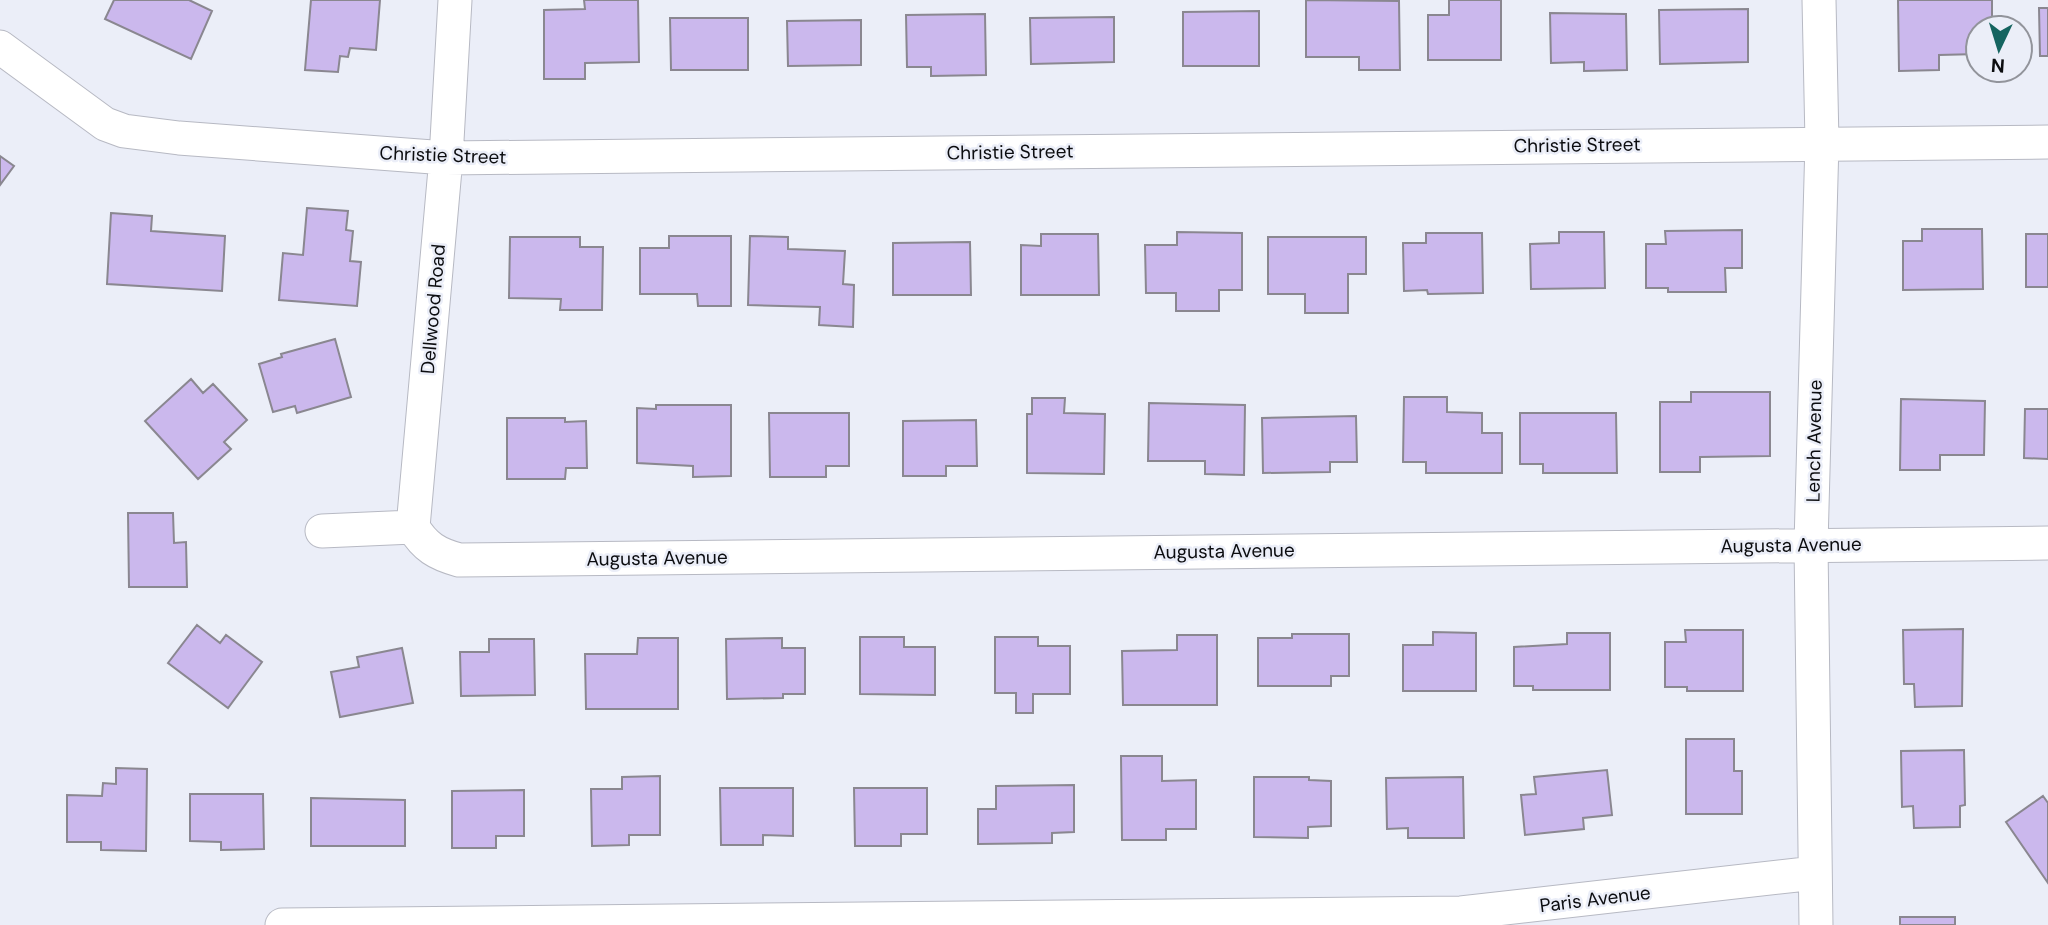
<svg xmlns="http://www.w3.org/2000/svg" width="2048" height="925" viewBox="0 0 2048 925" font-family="'DM Sans',sans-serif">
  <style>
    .building { fill: #cbb8ed; stroke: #8a8790; stroke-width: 2 }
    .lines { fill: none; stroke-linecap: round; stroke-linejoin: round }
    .street-casing { stroke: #b7b9c3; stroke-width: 35 }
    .street { stroke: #fff; stroke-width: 33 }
    .labels { text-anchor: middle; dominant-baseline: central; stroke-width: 5; stroke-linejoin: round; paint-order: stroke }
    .street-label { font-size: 19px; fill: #0c0d10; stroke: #ebeef8 }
  </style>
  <rect width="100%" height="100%" fill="#ebeef8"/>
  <!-- building -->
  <path class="building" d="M114,0H189L212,11L191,59L105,19Z
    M311,0H380L376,50L350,48L348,57L340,56L338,72L305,70Z
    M584,0H638L639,62L585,63V79H544V10L585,9Z
    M1306,0L1399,1L1400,70H1359V57H1306Z
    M1449,0H1501V60H1428V15H1449Z
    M1898,0H1992V28H1978V54L1939,55V70L1899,71Z
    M2039,8H2048V56H2040Z
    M1748,9V62L1660,64L1659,10Z
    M1259,11V66H1183V12Z
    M1550,13L1626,14L1627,70L1584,71V62L1551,63Z
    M985,14L986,75L931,76V67H907L906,15Z
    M1114,17V62L1031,64L1030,18Z
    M670,18H748V70H671Z
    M861,20V65L788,66L787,21Z
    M0,156L14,166L0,185Z
    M307,208L348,211L346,230L353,231L350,261L361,262L357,306L279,300L283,253L303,255Z
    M111,213L152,216L151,231L225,236L222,291L107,284Z
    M1922,229H1982L1983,289L1903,290V241H1922Z
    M1742,230V268H1725L1726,292H1668V288H1646V244H1666L1665,231Z
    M1177,232L1242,233V290H1219V311H1176V293H1146L1145,245H1177Z
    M1559,232H1604L1605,288L1531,289L1530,244L1559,243Z
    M1426,233H1482L1483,293L1428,294L1427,290L1404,291L1403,243H1426Z
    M1041,234H1098L1099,295H1021V245L1041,246Z
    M2026,234H2048V287H2026Z
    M669,236H731V306H698L697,294H640V248H669Z
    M750,236L788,237V249L845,251L843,284L854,285L853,327L819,325L820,307L748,305Z
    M510,237H580V247H603L602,310H560L561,299L509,298Z
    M1268,237H1366V274H1348V313H1305V294H1268Z
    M970,242L971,295H893V243Z
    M335,339L351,397L297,413L295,406L273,412L259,364L282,357L281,354Z
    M191,379L203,393L213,384L247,420L224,442L231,449L198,479L145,421Z
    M1691,392H1770V456L1700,457V472H1660V402H1691Z
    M1404,397H1447V412L1482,413V433H1502V473H1426V462H1403Z
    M1032,398H1065L1064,413L1105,414L1104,474L1027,473V414H1032Z
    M1901,399L1985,401L1984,455H1940V470H1900Z
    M1149,403L1245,405L1244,475L1205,474V461H1148Z
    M656,405H731V476L693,477V466L637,463V408L656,409Z
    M2025,409H2048V459L2024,458Z
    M769,413H849V466H826V477H770Z
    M1520,413H1616L1617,473H1543V464H1520Z
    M1356,416L1357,462H1330V472L1263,473L1262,418Z
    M507,418H565V422L586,421L587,468H566L565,479H507Z
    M976,420L977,466H946V476H903V421Z
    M128,513H173L174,543L186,542L187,587H129Z
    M197,625L220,643L226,635L262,662L228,708L168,663Z
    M1963,629L1962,706L1915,707L1914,684H1904L1903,630Z
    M1685,630H1743V691H1687V687H1665V642H1686Z
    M1433,632L1476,633V691H1403V645H1433Z
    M1567,633H1610V690H1533V686H1514V647L1567,644Z
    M1292,634H1349V676H1331V686H1258V638H1292Z
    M1177,635H1217V705H1123L1122,651L1177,650Z
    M860,637H904V647H935V695L860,694Z
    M995,637H1038V646H1070V694H1033V713H1016V693H995Z
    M638,638H678V709H586L585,654H637Z
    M782,638V648H805V694H783V698L727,699L726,639Z
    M489,639H534L535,695L461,696L460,652H489Z
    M402,648L413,703L340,717L331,672L359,667L357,657Z
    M1686,739H1734V771H1742V814H1686Z
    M1964,750L1965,805L1960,806V827L1914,828L1913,806L1902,807L1901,751Z
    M1121,756H1162V781L1196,780V829H1166V840H1122Z
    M116,768L147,769L146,851L101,850V842H67V795L102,796L103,783L116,784Z
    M1607,770L1612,815L1583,818L1584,829L1525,835L1521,795L1536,794L1534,777Z
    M660,776V835H629V845L592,846L591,789H622V777Z
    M1254,777H1309V780L1331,781V826L1308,827V838L1254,837Z
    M1463,777L1464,838H1408V828L1387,829L1386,778Z
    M1074,785V832L1052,833V843L978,844V809H996V786Z
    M720,788H793V836L763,835V845H721Z
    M854,788H927V834H901V846H855Z
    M524,790V836H496V848H452V791Z
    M190,794H263L264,849L221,850V842L190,841Z
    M2043,796L2048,803V883L2006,822Z
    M311,798L405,800V846H311Z
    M1900,917H1955V925H1900Z"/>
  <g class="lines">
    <defs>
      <path id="street" d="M0,47L105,124L124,131L179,138L446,158L2048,142
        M413,527C425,547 437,554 459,560L2048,543
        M413,527L446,158L455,0
        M322,531L413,527
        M282,925L1461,913L1815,873
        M1816,925L1811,544L1822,142L1819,0"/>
    </defs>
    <!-- street casing -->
    <use href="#street" class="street-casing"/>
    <!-- street -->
    <use href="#street" class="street"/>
  </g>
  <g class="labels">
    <!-- street labels -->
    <g class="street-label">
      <text transform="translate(1577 145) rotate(-1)">Christie Street</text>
      <text transform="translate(1010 152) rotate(-1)">Christie Street</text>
      <text transform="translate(443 155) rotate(2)">Christie Street</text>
      <text transform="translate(433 309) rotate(-85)">Dellwood Road</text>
      <text transform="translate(1814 441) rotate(-89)">Lench Avenue</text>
      <text transform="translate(1791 545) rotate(-1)">Augusta Avenue</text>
      <text transform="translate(1224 551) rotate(-1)">Augusta Avenue</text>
      <text transform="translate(657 558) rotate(-1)">Augusta Avenue</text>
      <text transform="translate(1595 899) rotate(-7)">Paris Avenue</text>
    </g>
  </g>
  <!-- north arrow -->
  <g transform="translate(1999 49) rotate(184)"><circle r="33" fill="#ebeef8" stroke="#92949b" stroke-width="2"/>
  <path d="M0-5L12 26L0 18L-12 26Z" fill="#156460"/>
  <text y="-10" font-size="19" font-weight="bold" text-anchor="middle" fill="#0c0d10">N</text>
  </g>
</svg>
